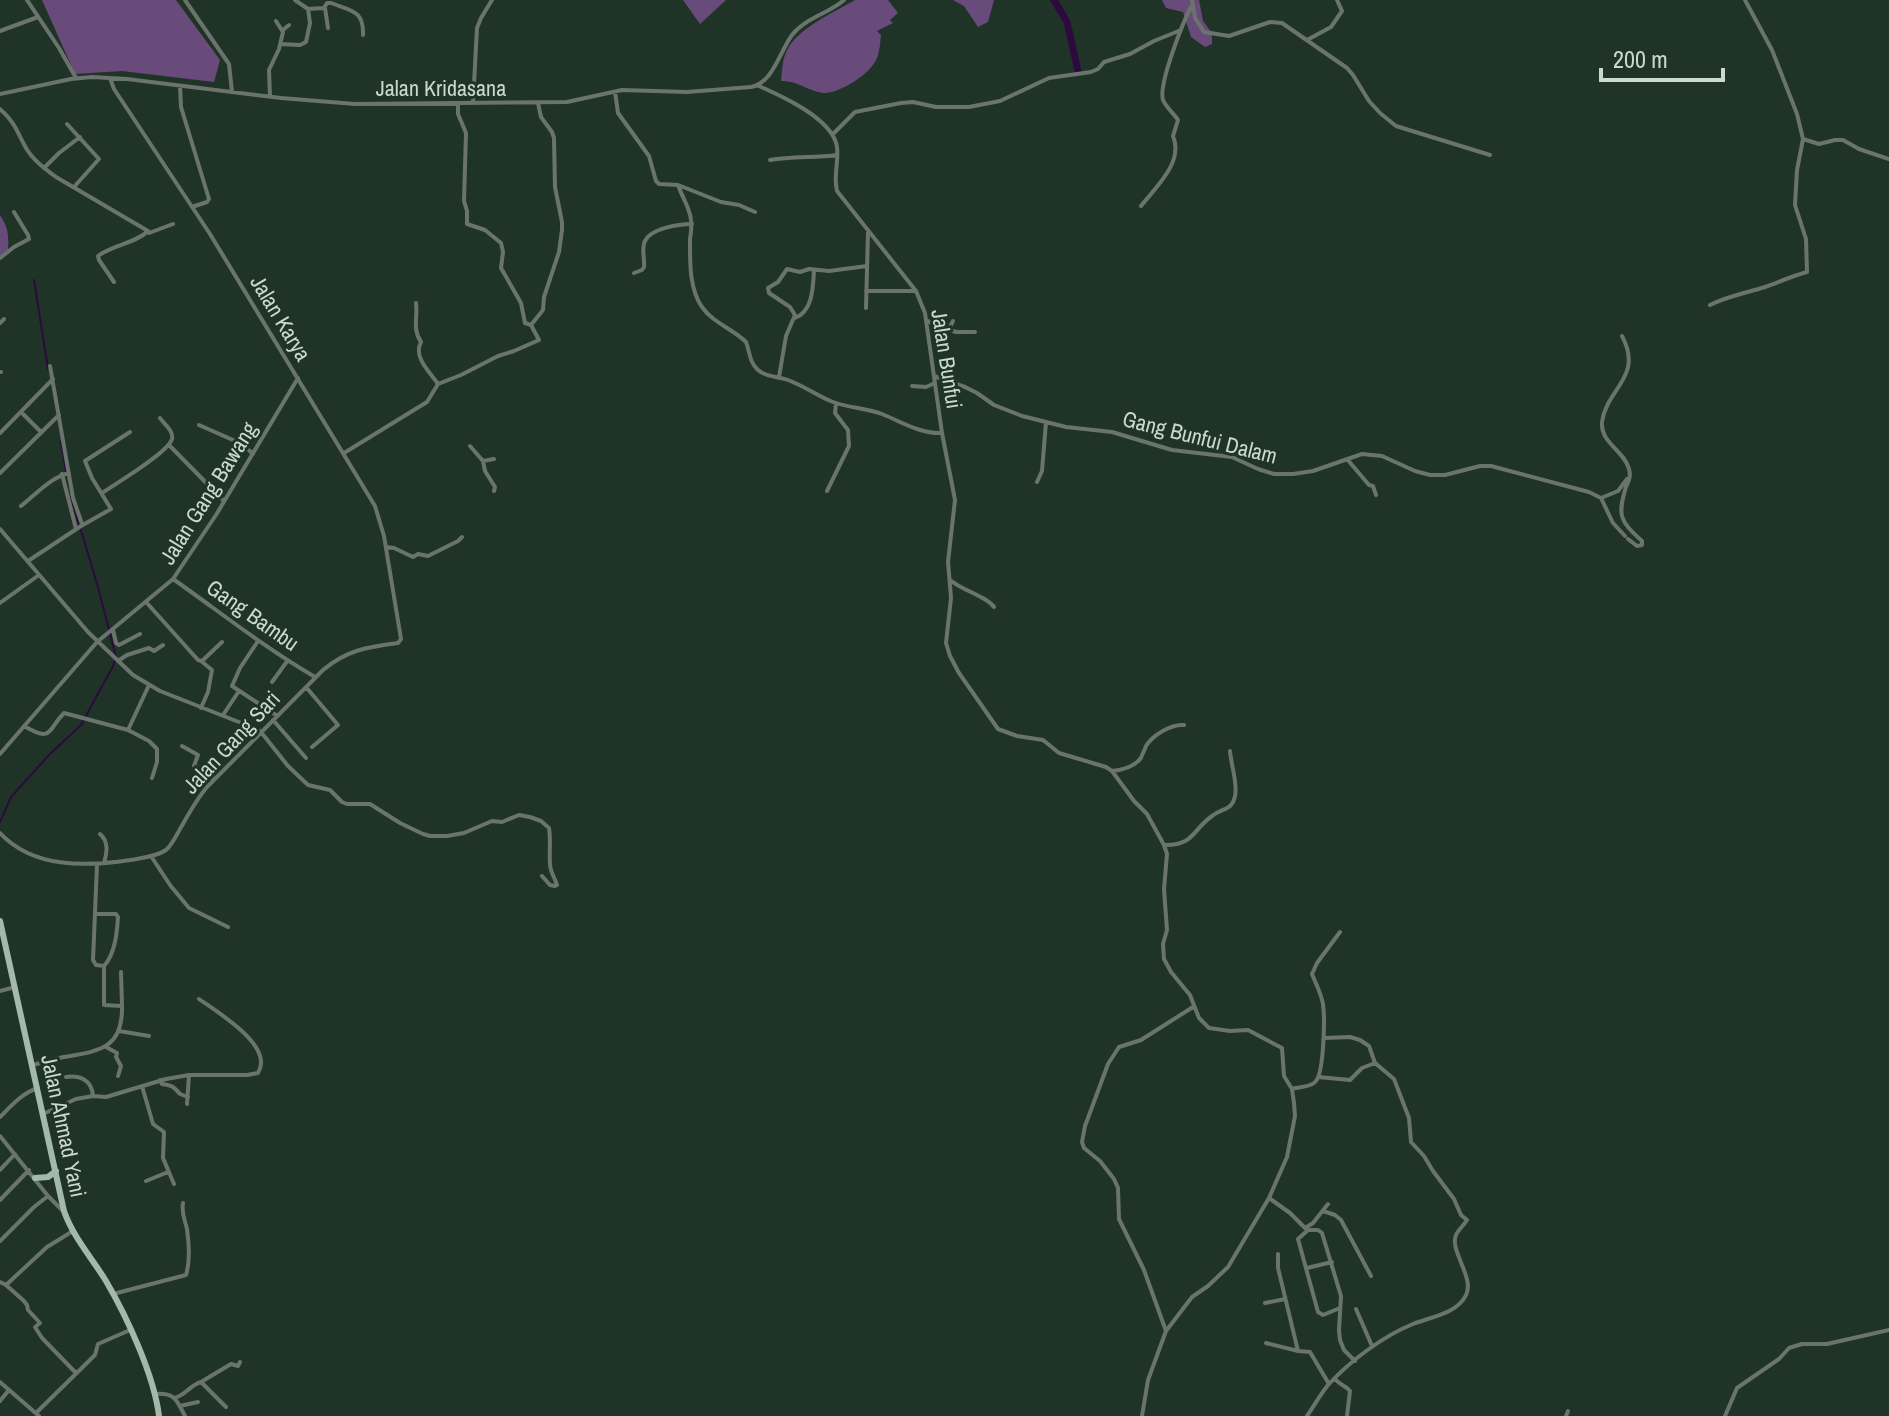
<svg xmlns="http://www.w3.org/2000/svg" width="1889" height="1416" viewBox="0 0 1889 1416" font-family="'Archivo Narrow',sans-serif">
  <style>
    .green { fill: #684b7a }
    .lines { fill: none; stroke-linecap: round; stroke-linejoin: round }
    .stream { stroke: #2c0a3e; stroke-width: 2 }
    .river { stroke: #2c0a3e; stroke-width: 7 }
    .minor { stroke: #6a746d; stroke-width: 4 }
    .major { stroke: #a3b9aa; stroke-width: 6 }
    .labels { text-anchor: middle; dominant-baseline: central; stroke-width: 6; stroke-linejoin: round; paint-order: stroke }
    .street-label { font-size: 22px; fill: #cbd8cf; stroke: #1f3427 }
  </style>
  <rect width="100%" height="100%" fill="#1f3427"/>
  <!-- green -->
  <path class="green" d="M42,0H176L220,60L214,82L122,71L75,74Z
    M683,0H726L700,24Z
    M855,0H888L898,13L890,20L893,23L877,31L881,35C880,42 880,53 876,60C870,74 839,94 823,93C808,91 796,80 781,81C782,73 782,63 785,55C793,30 833,13 855,0Z
    M953,0H994L988,22L978,27L964,6Z
    M1162,0H1199L1203,21L1212,33V44L1205,47L1191,37L1183,12L1166,8Z
    M0,215C8,227 9,236 8,250L0,256Z"/>
  <g class="lines">
    <!-- stream -->
    <path class="stream" d="M34,280L48,369
      M61,442L66,471
      M0,822L11,797L49,755L81,725L113,666L116,657L98,587L71,497"/>
    <!-- river -->
    <path class="river" d="M1054,0L1067,22L1078,71"/>
    <!-- minor -->
    <path class="minor" d="M27,0L59,48L76,78
      M185,0L229,64L232,92
      M295,0L308,9L324,8L327,3H331C351,11 364,10 363,35
      M1192,0L1195,18L1204,32L1229,36L1270,22L1282,23L1347,68L1353,75L1369,101L1380,113L1396,126L1490,155
      M325,8L328,28
      M283,30L289,25
      M0,31L38,17
      M1307,40L1331,27L1342,11L1337,0
      M280,44L300,45L306,42L310,23L308,9
      M180,86L181,107L209,199L207,202L192,207
      M759,86C782,96 833,119 837,147C839,162 833,176 837,191L916,291L925,313L942,433L955,500L948,562L951,598L946,643L950,656L959,673L998,729L1017,736L1043,740L1059,753L1106,767L1112,771L1134,801L1147,814L1164,845L1167,854L1164,889L1167,930L1163,944L1164,959L1171,972L1190,995L1199,1018L1209,1028L1230,1031L1248,1030L1282,1048L1284,1076L1292,1089L1294,1103L1295,1116L1287,1157L1269,1198L1228,1267L1208,1286L1192,1297L1166,1331L1148,1380L1142,1416
      M615,92L618,113L649,156L656,181L659,184L678,185C682,197 690,208 691,220C692,227 691,233 690,239C690,261 689,289 702,307C713,323 733,329 746,342C750,352 749,362 758,370C767,378 778,376 788,380C804,386 818,396 833,402C849,408 866,408 882,414C902,422 920,434 942,433
      M0,94L71,79L92,77L127,79L281,98L355,104L567,102L622,90L687,92L751,87C773,83 780,51 792,35C805,18 828,14 844,0
      M270,97L269,70L279,49L283,32L276,21
      M458,103V114L466,133L464,201L467,211V224L485,230L501,243L503,252L501,268L521,303L525,323L531,325
      M473,103L477,28L481,18L492,0
      M0,109C15,122 17,132 26,148C33,160 45,169 56,177L148,231C136,243 113,245 98,256L99,260L114,282
      M67,124L99,159L74,187
      M833,134L855,112L901,103L913,102L936,107H969L1000,101L1049,78L1091,72L1098,69L1104,62L1130,54L1154,41L1181,30
      M1803,139L1819,144L1835,140H1843L1859,149L1889,159
      M770,160C792,156 814,158 837,155
      M44,168L59,153L80,137
      M678,185L721,202L739,205L755,212
      M1141,206C1156,187 1184,162 1173,136L1178,120C1174,114 1166,107 1163,100C1158,85 1183,22 1191,7
      M149,233L173,224
      M0,258L14,247L29,239L28,235L14,212
      M634,273L642,270L644,267C645,260 641,248 645,241C651,228 680,224 692,224
      M866,291H916
      M416,303C418,317 412,329 421,342C413,357 429,371 438,384
      M1710,305C1728,296 1746,293 1765,287C1779,282 1792,276 1807,272L1806,239L1795,205L1797,170L1803,139L1797,114L1772,50L1745,0
      M866,308L868,232
      M795,318C813,311 813,287 814,270
      M928,321L948,331L953,321
      M0,323L4,319
      M950,330L956,332H975
      M1622,336C1644,377 1606,389 1602,422C1600,443 1624,450 1629,469C1631,476 1629,481 1626,487C1617,516 1620,521 1642,541V545L1637,546L1628,539
      M50,366L73,498L82,524
      M0,372H1
      M934,376L965,387L977,393L994,405L1022,416L1066,427L1112,432L1172,450L1232,457L1258,469L1274,474H1293L1313,471L1362,454L1382,456L1415,471L1430,475H1445L1480,466H1491L1589,492L1601,498L1613,523L1625,536
      M779,377L786,336L795,315L790,307L769,293L768,288L778,282L787,269L800,272L809,269L829,271L867,266
      M912,386L926,387L935,383
      M21,412L41,432
      M199,425L242,444L253,454
      M0,433L53,379
      M169,445L224,501
      M470,446L483,461L485,471L495,487L494,491
      M344,453L427,402L438,384L461,375L498,356L514,351L539,340L531,325L543,310L544,297L559,252L562,230V222L555,187L554,138L552,132L541,117L538,103
      M1347,459L1369,485L1373,486L1376,495
      M483,461L494,459
      M0,473L59,415
      M62,474L76,529
      M1037,482L1042,471L1046,422
      M827,491L849,446L848,430L835,413L836,403
      M102,493C115,484 168,453 172,439C174,431 164,424 160,418
      M1601,498L1618,491L1627,479
      M21,506C35,495 51,477 69,473
      M0,529L88,632L133,675L160,691L254,728L261,732L288,766L308,785L330,790L342,802L347,804H370L400,823L423,834L430,836H447L464,833L492,821L502,822L519,815L530,817L541,821L549,828C551,840 549,852 550,864C550,872 555,878 557,885L555,886L550,885L542,876
      M386,547L394,548L413,557L418,554L428,556L458,541L462,537
      M28,561L81,526L111,509L92,478L85,461L130,432
      M173,579C220,612 265,648 315,677
      M950,580C963,591 986,596 994,607
      M146,602L198,660L202,661L222,642
      M0,603L39,575
      M113,630L116,643L119,645L140,634
      M258,641L240,668L232,686L276,715
      M118,661L127,655L149,648L154,651L163,645
      M201,661L212,670L208,692L201,708
      M272,682L288,660
      M306,687L338,725L312,747
      M223,715L239,691
      M273,720L306,758
      M24,726C53,743 47,730 64,713L128,730L149,685
      M128,730L149,741L157,749V762L152,778
      M182,746L198,755L194,766L214,779
      M0,754L97,642L173,579L216,515L298,378
      M1112,771C1122,770 1134,767 1141,758C1141,757 1146,747 1146,746C1153,735 1171,724 1184,725
      M0,833C33,868 85,867 130,860C141,858 156,857 166,850C172,845 176,836 180,829C188,815 196,800 207,787L323,670C347,650 367,647 398,643L401,639L384,536L375,506L210,234L114,89L110,78
      M100,834C109,842 107,852 104,863
      M1164,845C1194,846 1192,830 1212,816C1222,808 1232,811 1235,796C1238,784 1231,765 1230,751
      M151,856L170,885L189,908L228,927
      M97,865L93,960L96,965L104,966
      M96,914H116L118,917C117,933 115,954 104,966
      M121,972L122,1006
      M0,991L15,987
      M119,1031L149,1036
      M106,1047L117,1053L116,1057L121,1066L118,1076
      M33,1065C43,1062 53,1059 64,1057C99,1051 123,1049 122,1006L104,1005V966
      M66,1077C80,1075 92,1080 93,1096
      M1318,1077L1350,1080L1362,1068L1375,1063
      M160,1080L162,1084C172,1085 174,1087 180,1094L188,1097
      M142,1086L153,1124L164,1132L163,1158L174,1184
      M1292,1089C1298,1087 1312,1087 1316,1081C1324,1071 1325,1018 1323,1004C1321,993 1316,984 1312,974L1317,963L1340,932
      M187,1104L189,1075
      M43,1114L76,1099L93,1096L106,1097L166,1079L189,1075H247L258,1073C275,1046 217,1012 199,999
      M0,1117C11,1106 22,1093 38,1088
      M0,1136L48,1196L62,1210
      M0,1170L15,1154
      M146,1181L168,1172
      M1269,1198L1290,1213L1305,1228L1313,1223L1328,1204
      M0,1200L29,1170
      M1323,1211L1335,1215L1341,1220L1371,1276
      M0,1241L34,1207L48,1196
      M1278,1254V1268L1298,1351L1310,1352L1329,1384
      M1307,1268L1332,1262
      M0,1282L6,1285L47,1247L73,1231
      M6,1285L24,1301L27,1305L28,1310L40,1323L35,1327L42,1338L76,1373
      M113,1294L186,1275C190,1262 189,1243 187,1229C185,1220 181,1213 183,1203
      M1265,1303L1285,1299
      M1340,1308L1323,1315L1318,1312L1298,1239L1308,1230H1318L1322,1233L1341,1296L1339,1330L1340,1340L1344,1350L1355,1361
      M1356,1309L1372,1346
      M1166,1331L1144,1270L1119,1219L1118,1188L1114,1179L1100,1161L1084,1148L1082,1142L1085,1126L1108,1064L1119,1047L1141,1040L1193,1007
      M1266,1343L1298,1351
      M1335,1379C1340,1385 1346,1386 1350,1391L1347,1416
      M0,1382L39,1416
      M201,1382L231,1364L238,1366L240,1362
      M155,1394C175,1392 177,1401 185,1416
      M174,1398C185,1396 190,1385 201,1382L226,1407
      M0,1401L9,1390
      M180,1406L198,1402
      M36,1413L95,1355L98,1344L130,1330
      M1307,1416C1314,1406 1320,1395 1328,1385C1350,1361 1383,1336 1413,1324C1430,1317 1457,1314 1466,1295C1475,1278 1449,1250 1456,1235C1458,1230 1464,1225 1467,1220L1461,1215L1454,1199L1433,1171L1424,1156L1411,1142L1409,1118L1394,1079L1375,1063L1369,1046L1360,1040L1350,1037L1324,1038
      M1566,1416L1568,1411
      M1725,1416L1737,1388L1779,1359L1789,1348L1802,1344H1827L1889,1330"/>
    <!-- major -->
    <path class="major" d="M0,921L64,1211C73,1237 92,1258 106,1281C127,1317 154,1375 159,1416
      M35,1178L48,1177L56,1171"/>
  </g>
  <g class="labels">
    <!-- street labels -->
    <g class="street-label">
      <text x="441" y="88">Jalan Kridasana</text>
      <text transform="translate(281 318) rotate(59)">Jalan Karya</text>
      <text transform="translate(947 359) rotate(81)">Jalan Bunfui</text>
      <text transform="translate(1200 437) rotate(14)">Gang Bunfui Dalam</text>
      <text transform="translate(208 493) rotate(-58)">Jalan Gang Bawang</text>
      <text transform="translate(253 615) rotate(35)">Gang Bambu</text>
      <text transform="translate(231 742) rotate(-47)">Jalan Gang Sari</text>
      <text transform="translate(64 1126) rotate(78)">Jalan Ahmad Yani</text>
    </g>
  </g>
  <!-- scale -->
  <path d="M1601 68v12h122v-12" fill="none" stroke="#cbd8cf" stroke-width="4"/>
  <text x="1613" y="68" font-size="24" fill="#cbd8cf" stroke="#1f3427" stroke-width="6" paint-order="stroke">200 m</text>
</svg>
